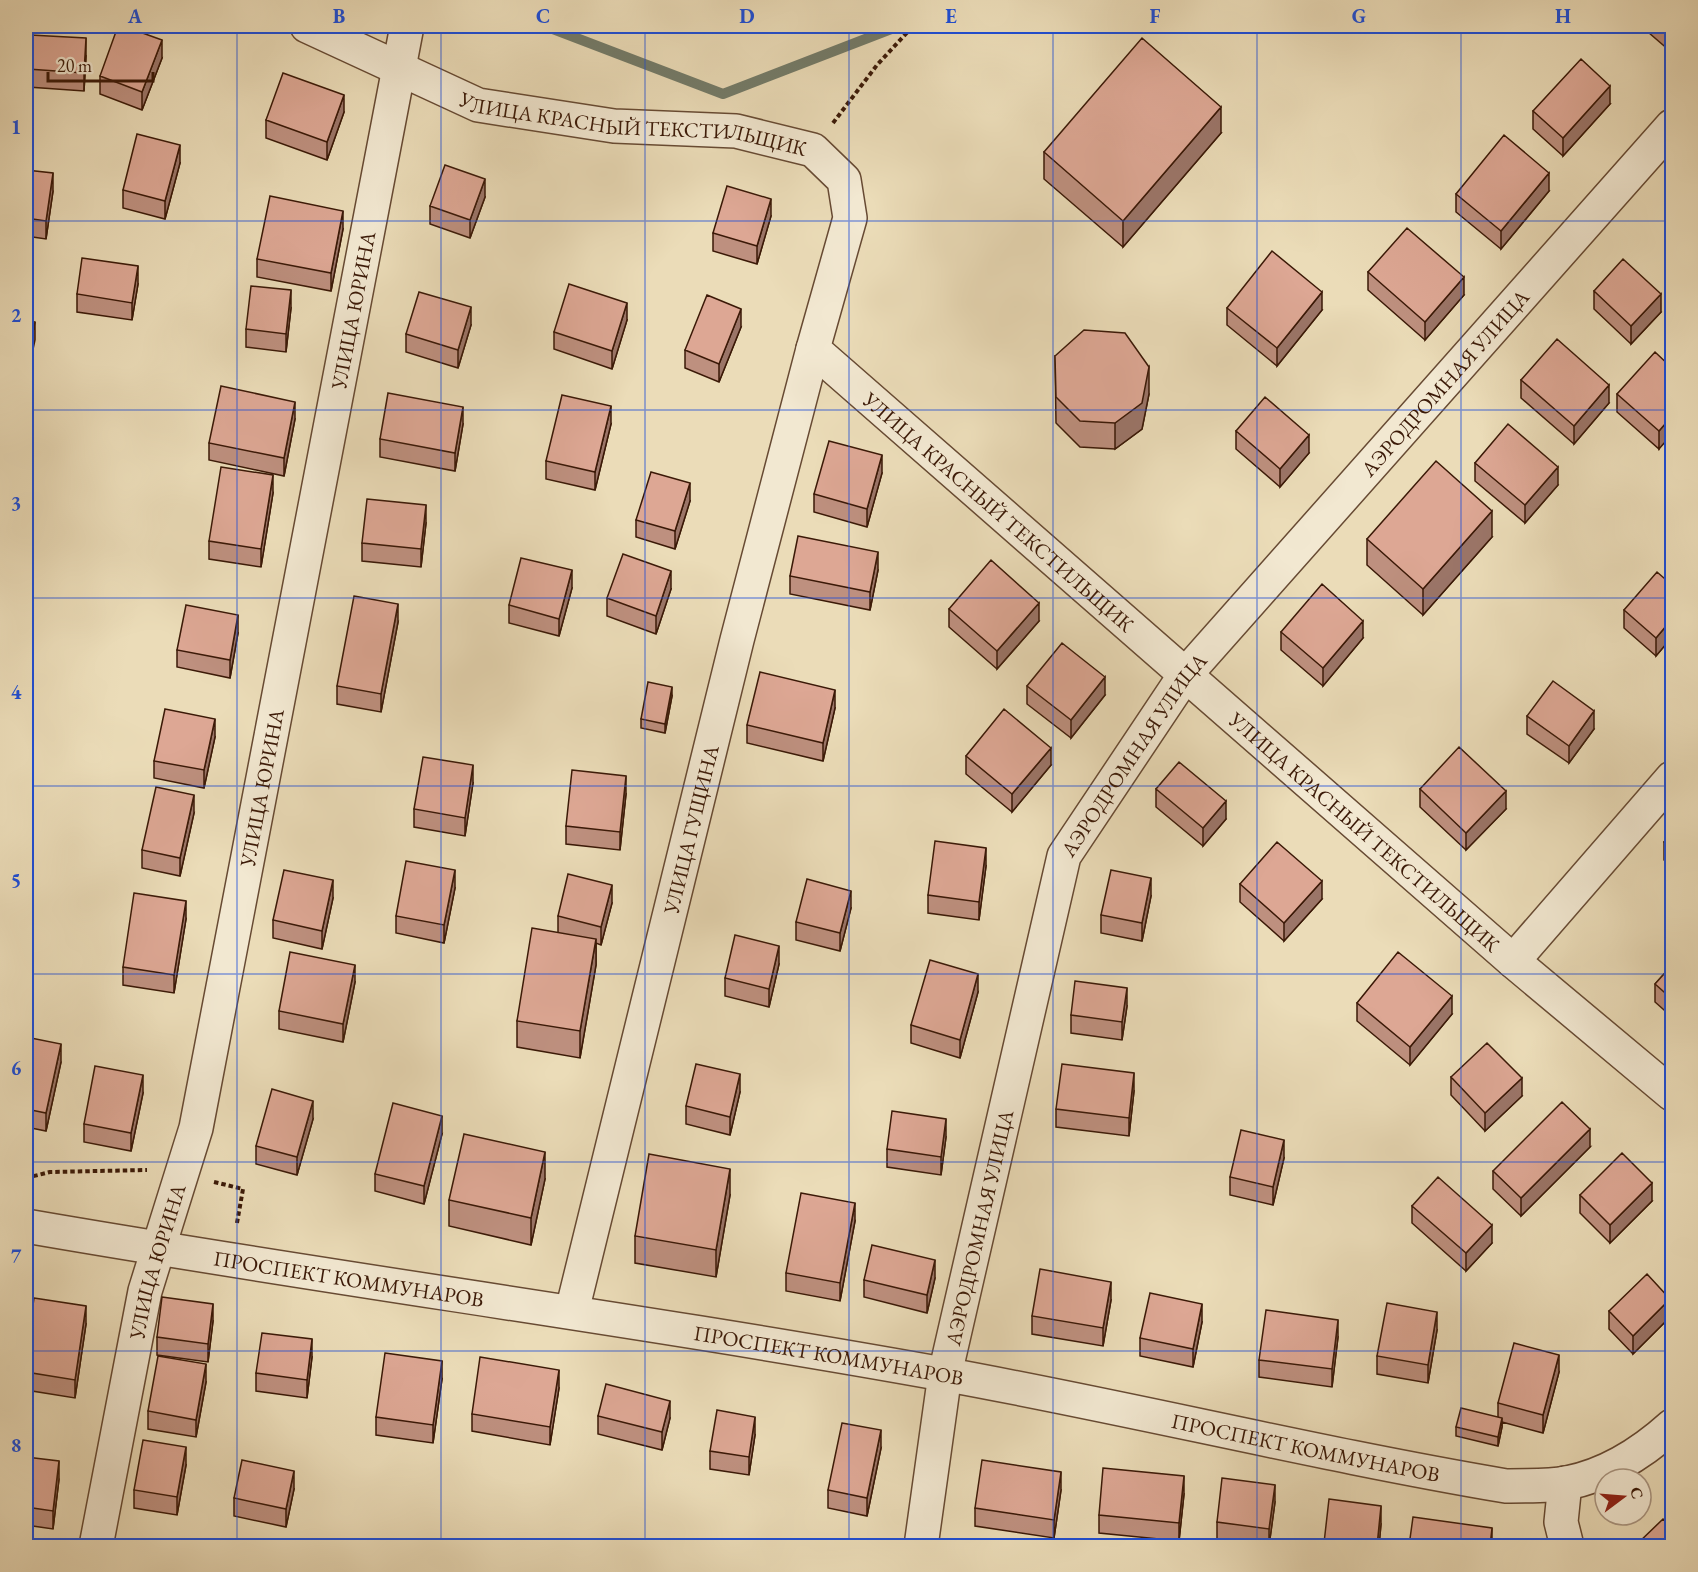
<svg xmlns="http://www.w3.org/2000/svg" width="1698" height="1572" viewBox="0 0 1698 1572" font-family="'EB Garamond',serif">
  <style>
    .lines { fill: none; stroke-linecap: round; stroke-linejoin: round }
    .stream { stroke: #737b69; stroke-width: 10 }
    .minor-casing { stroke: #674a33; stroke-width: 36 }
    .path { stroke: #3b1907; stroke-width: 4; stroke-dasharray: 4.5 3; stroke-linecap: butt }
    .minor { stroke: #f2e8d1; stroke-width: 33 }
    .wall { fill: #be907f; stroke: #3b1907; stroke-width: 1.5 }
    .shaded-wall { fill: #9b7568; stroke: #3b1907; stroke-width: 1.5 }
    .building { fill: #dda794; stroke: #3b1907; stroke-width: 1.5 }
    .grid { fill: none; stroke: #1d4ed8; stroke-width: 1.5; stroke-opacity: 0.55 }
    .labels { text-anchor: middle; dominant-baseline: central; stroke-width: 6; stroke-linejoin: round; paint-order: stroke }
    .street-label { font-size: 21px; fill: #3b1907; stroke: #f2e8d1 }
    .neatline { fill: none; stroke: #1d4ed8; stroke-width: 2 }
    .grid-label { font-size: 20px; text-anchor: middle; font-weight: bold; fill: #1d4ed8 }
  </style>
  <rect width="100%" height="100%" fill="#ebdcb8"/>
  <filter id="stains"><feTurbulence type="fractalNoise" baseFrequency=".00333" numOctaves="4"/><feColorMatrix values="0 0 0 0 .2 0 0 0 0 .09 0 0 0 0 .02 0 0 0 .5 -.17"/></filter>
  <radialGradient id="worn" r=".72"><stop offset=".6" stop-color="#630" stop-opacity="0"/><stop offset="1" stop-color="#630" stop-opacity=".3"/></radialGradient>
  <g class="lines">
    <!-- stream -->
    <path class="stream" d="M545,26L723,94L899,26"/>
    <defs>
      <g id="minor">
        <path id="s1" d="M307,26L478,105L614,126L736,131L813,150L844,180L850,218L813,349L1513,961L1672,1094"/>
        <path d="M1513,961L1672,778"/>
        <path id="s2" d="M26,1226C331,1279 638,1319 943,1374C1131,1408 1317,1454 1506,1486C1525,1485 1547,1487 1567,1483C1608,1475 1642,1453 1672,1426"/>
        <path id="s3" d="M572,1311L737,640L813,349"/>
        <path d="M1565,1483L1561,1522L1567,1546"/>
        <path id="s4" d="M96,1546L145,1291L196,1128L407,26"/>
        <path id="s5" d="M921,1546L945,1374L1064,856L1185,675L1672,126"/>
      </g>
    </defs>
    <!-- minor casing -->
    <use href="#minor" class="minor-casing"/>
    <!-- path -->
    <path class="path" d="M833,123L877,65L913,26
      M26,1178L50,1172L147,1170
      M214,1182L243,1189L237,1223"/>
    <!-- minor -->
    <use href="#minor" class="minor"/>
  </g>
  <!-- wall -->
  <path class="wall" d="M1641,26H1672L1670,51Z
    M86,56L84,91L28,87V69Z
    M162,58L142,110L100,94V76Z
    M1610,104L1563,156L1533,129V111Z
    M344,112L327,160L266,138V120Z
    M1221,133L1123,247L1044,179V152Z
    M180,163L165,219L123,208V190Z
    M26,170L53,191L46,239L26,236Z
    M1549,191L1501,249L1456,212V194Z
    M485,197L470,238L430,224V206Z
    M771,216L757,264L713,251V233Z
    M343,229L331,291L257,277V259Z
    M1368,272L1464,295L1425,340L1368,290Z
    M138,284L132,320L77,312V294Z
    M1594,291L1661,312L1631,344L1594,309Z
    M291,308L286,352L246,347V329Z
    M1227,308L1322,310L1277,366L1227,325Z
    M627,320L612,369L554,349V332Z
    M471,325L458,368L406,352V334Z
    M741,327L719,382L685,368V350Z
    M1055,356L1149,394L1142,429L1115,449L1080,447L1056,423Z
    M1672,368L1659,449L1617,412V394Z
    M1521,380L1609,403L1574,444L1521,398Z
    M295,419L284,476L209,460V443Z
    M463,424L455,471L380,457V439Z
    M611,424L595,490L546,479V461Z
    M1236,431L1309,453L1280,487L1236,449Z
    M1475,463L1558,485L1525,523L1475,481Z
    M882,473L867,527L814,512V494Z
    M273,493L261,567L209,559V541Z
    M690,501L675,549L636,537V520Z
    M426,523L421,567L362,561V543Z
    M1492,537L1423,615L1367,565V539Z
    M878,570L870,610L790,594V576Z
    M1672,585V637L1656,656L1624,628V610Z
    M572,588L559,636L509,623V605Z
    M671,589L656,634L607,616V598Z
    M949,609L1039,621L997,669L949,627Z
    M398,622L381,712L337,704V686Z
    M1281,632L1363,638L1323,686L1281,650Z
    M238,633L230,678L177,667V650Z
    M1027,686L1105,695L1071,738L1027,704Z
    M672,696L665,733L641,728V719Z
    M835,708L823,761L747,743V725Z
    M1527,716L1594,729L1569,763L1527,734Z
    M215,737L204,788L154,778V761Z
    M966,756L1051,765L1012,812L966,774Z
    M473,783L465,836L414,827V809Z
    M1156,789L1226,819L1203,846L1156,807Z
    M1420,789L1506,809L1466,850L1420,807Z
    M626,794L620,850L566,844V826Z
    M194,813L180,876L142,868V850Z
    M1672,832V868L1664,860V842Z
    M986,866L979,920L928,913V895Z
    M1240,884L1322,899L1284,941L1240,902Z
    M455,888L444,943L396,933V916Z
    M1151,896L1142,941L1101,933V915Z
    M333,898L322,949L273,938V920Z
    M612,903L601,945L596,943V965L580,1058L517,1047V1021L558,932V916Z
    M851,908L840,951L796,940V922Z
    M186,919L174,993L123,985V967Z
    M779,964L769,1007L725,996V978Z
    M1672,965V1017L1655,1002V984Z
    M355,982L343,1042L279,1029V1011Z
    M978,992L960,1058L911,1043V1025Z
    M1357,1003L1452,1014L1410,1065L1357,1021Z
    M1127,1006L1122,1040L1071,1033V1015Z
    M26,1037L61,1062L46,1131L26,1127Z
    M1451,1077L1522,1096L1485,1131L1451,1095Z
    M1134,1091L1129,1136L1056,1127V1109Z
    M740,1092L730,1135L686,1124V1106Z
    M143,1093L131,1151L84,1142V1124Z
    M313,1119L297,1175L256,1164V1146Z
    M442,1134L424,1204L375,1191V1174Z
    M946,1137L941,1175L887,1167V1149Z
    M1590,1147L1521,1216L1493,1189V1171Z
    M1284,1158L1273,1205L1230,1195V1177Z
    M545,1179L531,1245L449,1226V1200Z
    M730,1195L716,1277L635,1263V1236Z
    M1580,1195L1652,1201L1610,1243L1580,1213Z
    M1412,1206L1492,1243L1466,1271L1412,1223Z
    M855,1221L840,1301L786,1291V1273Z
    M935,1278L927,1313L864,1297V1280Z
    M1111,1300L1103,1346L1032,1334V1316Z
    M1609,1311L1670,1317L1633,1354L1609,1329Z
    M213,1321L208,1362L157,1355V1337Z
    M1202,1322L1193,1367L1140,1356V1338Z
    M86,1324L75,1398L26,1390V1356Z
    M1437,1330L1428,1383L1377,1374V1356Z
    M1338,1337L1332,1387L1259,1377V1360Z
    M312,1357L307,1398L256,1391V1373Z
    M1559,1372L1543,1433L1502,1422V1427L1498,1446L1456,1436V1427L1498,1417V1403Z
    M442,1379L433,1443L376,1435V1417Z
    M206,1382L196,1437L148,1429V1411Z
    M559,1388L550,1445L472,1431V1414Z
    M598,1416L670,1418L662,1450L598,1434Z
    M755,1435L749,1475L710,1469V1451Z
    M881,1448L867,1516L828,1508V1490Z
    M26,1457L59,1479L53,1529L26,1525Z
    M186,1465L177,1515L134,1508V1490Z
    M1672,1486V1513L1668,1509V1491Z
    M294,1489L286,1527L234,1516V1498Z
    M1061,1490L1054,1538L975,1526V1508Z
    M1184,1494L1179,1541L1099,1533V1515Z
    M1275,1502L1269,1546L1217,1540V1522Z
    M1381,1524L1379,1546H1324V1543Z"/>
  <!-- shaded-wall -->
  <path class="shaded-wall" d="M1672,30V47L1670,51V33Z
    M86,38V56L84,91V73Z
    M162,40V58L142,110V92Z
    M1610,86V104L1563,156V138Z
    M344,95V112L327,160V142Z
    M1221,107V133L1123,247V221Z
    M180,145V163L165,219V201Z
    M53,173V191L46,239V221Z
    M1549,173V191L1501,249V231Z
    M485,179V197L470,238V220Z
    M771,199V216L757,264V246Z
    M343,211V229L331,291V273Z
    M138,266V284L132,320V303Z
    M1464,277V295L1425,340V322Z
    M291,290V308L286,352V334Z
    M1322,292V310L1277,366V348Z
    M1661,294V312L1631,344V326Z
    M627,303V320L612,369V351Z
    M471,307V325L458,368V350Z
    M741,309V327L719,382V364Z
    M35,322V340L26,382V364Z
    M1149,367V394L1142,429L1115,449V423Z
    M1609,385V403L1574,444V426Z
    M295,402V419L284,476V458Z
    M611,406V424L595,490V472Z
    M463,407V424L455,471V453Z
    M1672,416V434L1659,449V431Z
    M1309,435V453L1280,487V469Z
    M882,455V473L867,527V509Z
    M1558,467V485L1525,523V505Z
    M273,475V493L261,567V549Z
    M690,483V501L675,549V531Z
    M426,505V523L421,567V549Z
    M1492,511V537L1423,615V589Z
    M878,552V570L870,610V592Z
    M572,570V588L559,636V619Z
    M671,571V589L656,634V616Z
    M1039,603V621L997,669V651Z
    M398,604V622L381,712V694Z
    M238,615V633L230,678V660Z
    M1672,619V637L1656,656V638Z
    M1363,621V638L1323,686V668Z
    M1105,677V695L1071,738V720Z
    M672,687V696L665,733V724Z
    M835,690V708L823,761V743Z
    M1594,711V729L1569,763V746Z
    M215,719V737L204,788V770Z
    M1051,748V765L1012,812V794Z
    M473,765V783L465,836V818Z
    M626,776V794L620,850V832Z
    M1506,791V809L1466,850V833Z
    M194,795V813L180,876V858Z
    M1226,801V819L1203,846V828Z
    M986,848V866L979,920V902Z
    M455,870V888L444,943V925Z
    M1151,878V896L1142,941V923Z
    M333,880V898L322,949V931Z
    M1322,881V899L1284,941V923Z
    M612,885V903L601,945V927Z
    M851,891V908L840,951V933Z
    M186,901V919L174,993V975Z
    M596,939V965L580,1058V1031Z
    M779,946V964L769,1007V989Z
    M355,965V982L343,1042V1024Z
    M978,974V992L960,1058V1040Z
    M1127,988V1006L1122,1040V1022Z
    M1452,996V1014L1410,1065V1047Z
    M61,1044V1062L46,1131V1113Z
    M1134,1073V1091L1129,1136V1118Z
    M740,1074V1092L730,1135V1117Z
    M143,1075V1093L131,1151V1133Z
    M1522,1078V1096L1485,1131V1113Z
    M313,1101V1119L297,1175V1157Z
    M442,1116V1134L424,1204V1186Z
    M946,1119V1137L941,1175V1157Z
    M1590,1129V1147L1521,1216V1198Z
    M1284,1140V1158L1273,1205V1187Z
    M545,1152V1179L531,1245V1218Z
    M730,1169V1195L716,1277V1250Z
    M1652,1183V1201L1610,1243V1225Z
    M855,1203V1221L840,1301V1283Z
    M1492,1225V1243L1466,1271V1253Z
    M935,1260V1278L927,1313V1295Z
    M1111,1282V1300L1103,1346V1328Z
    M1670,1299V1317L1633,1354V1336Z
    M213,1304V1321L208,1362V1344Z
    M1202,1304V1322L1193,1367V1349Z
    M86,1306V1324L75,1398V1380Z
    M1437,1312V1330L1428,1383V1365Z
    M1338,1320V1337L1332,1387V1369Z
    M312,1339V1357L307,1398V1380Z
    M1559,1355V1372L1543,1433V1415Z
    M442,1361V1379L433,1443V1425Z
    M206,1364V1382L196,1437V1420Z
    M559,1370V1388L550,1445V1427Z
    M670,1401V1418L662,1450V1432Z
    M755,1417V1435L749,1475V1457Z
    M1502,1418V1427L1498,1446V1437Z
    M881,1430V1448L867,1516V1498Z
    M186,1447V1465L177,1515V1497Z
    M59,1461V1479L53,1529V1511Z
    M294,1471V1489L286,1527V1509Z
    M1061,1472V1490L1054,1538V1520Z
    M1184,1476V1494L1179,1541V1523Z
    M1275,1485V1502L1269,1546V1529Z
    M1381,1506V1524L1379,1546H1377Z
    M1492,1528V1546H1490Z"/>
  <!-- building -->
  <path class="building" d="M118,26H123L162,40L142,92L100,76Z
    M1661,26H1672V30L1670,33Z
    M30,35L86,38L84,73L28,69Z
    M1142,38L1221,107L1123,221L1044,152Z
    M1581,59L1610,86L1563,138L1533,111Z
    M283,73L344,95L327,142L266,120Z
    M137,134L180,145L165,201L123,190Z
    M1504,135L1549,173L1501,231L1456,194Z
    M445,165L485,179L470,220L430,206Z
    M26,170L53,173L46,221L26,218Z
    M727,186L771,199L757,246L713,233Z
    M270,196L343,211L331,273L257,259Z
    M1407,228L1464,277L1425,322L1368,272Z
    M1272,251L1322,292L1277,348L1227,308Z
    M82,258L138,266L132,303L77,294Z
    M1623,259L1661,294L1631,326L1594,291Z
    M569,284L627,303L612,351L554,332Z
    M251,286L291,290L286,334L246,329Z
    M419,292L471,307L458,350L406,334Z
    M707,295L741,309L719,364L685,350Z
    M26,320L35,322L26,364Z
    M1084,330L1125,333L1149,367L1142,403L1115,423L1080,421L1056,397L1055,356Z
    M1557,339L1609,385L1574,426L1521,380Z
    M1655,352L1672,368V416L1659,431L1617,394Z
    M221,386L295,402L284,458L209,443Z
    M388,393L463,407L455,453L380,439Z
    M562,395L611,406L595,472L546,461Z
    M1265,397L1309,435L1280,469L1236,431Z
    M1508,424L1558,467L1525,505L1475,463Z
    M829,441L882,455L867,509L814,494Z
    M1436,461L1492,511L1423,589L1367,539Z
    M221,467L273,475L261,549L209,541Z
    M651,472L690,483L675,531L636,520Z
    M367,499L426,505L421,549L362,543Z
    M798,536L878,552L870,592L790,576Z
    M623,554L671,571L656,616L607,598Z
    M521,558L572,570L559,619L509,605Z
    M991,560L1039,603L997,651L949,609Z
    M1657,572L1672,585V619L1656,638L1624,610Z
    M1322,584L1363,621L1323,668L1281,632Z
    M354,596L398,604L381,694L337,686Z
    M186,605L238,615L230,660L177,650Z
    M1062,643L1105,677L1071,720L1027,686Z
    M760,672L835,690L823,743L747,725Z
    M1553,681L1594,711L1569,746L1527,716Z
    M648,682L672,687L665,724L641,719Z
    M165,709L215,719L204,770L154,761Z
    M1004,709L1051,748L1012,794L966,756Z
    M1459,747L1506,791L1466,833L1420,789Z
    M423,757L473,765L465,818L414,809Z
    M1179,762L1226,801L1203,828L1156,789Z
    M572,770L626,776L620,832L566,826Z
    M156,787L194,795L180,858L142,850Z
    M1672,832V850L1664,842Z
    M935,841L986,848L979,902L928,895Z
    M1277,842L1322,881L1284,923L1240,884Z
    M406,861L455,870L444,925L396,916Z
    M284,870L333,880L322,931L273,920Z
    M1111,870L1151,878L1142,923L1101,915Z
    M568,874L612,885L601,927L558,916Z
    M807,879L851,891L840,933L796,922Z
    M134,893L186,901L174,975L123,967Z
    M532,928L596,939L580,1031L517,1021Z
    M735,935L779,946L769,989L725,978Z
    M290,952L355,965L343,1024L279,1011Z
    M1398,952L1452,996L1410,1047L1357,1003Z
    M930,960L978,974L960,1040L911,1025Z
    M1672,965V999L1655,984Z
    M1075,981L1127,988L1122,1022L1071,1015Z
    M26,1037L61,1044L46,1113L26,1109Z
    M1487,1043L1522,1078L1485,1113L1451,1077Z
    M696,1064L740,1074L730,1117L686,1106Z
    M1062,1064L1134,1073L1129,1118L1056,1109Z
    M95,1066L143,1075L131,1133L84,1124Z
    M272,1089L313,1101L297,1157L256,1146Z
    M1562,1102L1590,1129L1521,1198L1493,1171Z
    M393,1103L442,1116L424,1186L375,1174Z
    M892,1111L946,1119L941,1157L887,1149Z
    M1241,1130L1284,1140L1273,1187L1230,1177Z
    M464,1134L545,1152L531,1218L449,1200Z
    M1622,1153L1652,1183L1610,1225L1580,1195Z
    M649,1154L730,1169L716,1250L635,1236Z
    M1438,1177L1492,1225L1466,1253L1412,1206Z
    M801,1193L855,1203L840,1283L786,1273Z
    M872,1245L935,1260L927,1295L864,1280Z
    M1040,1269L1111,1282L1103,1328L1032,1316Z
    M1647,1274L1670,1299L1633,1336L1609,1311Z
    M1150,1293L1202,1304L1193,1349L1140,1338Z
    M162,1297L213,1304L208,1344L157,1337Z
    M34,1298L86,1306L75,1380L26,1372V1356Z
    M1387,1303L1437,1312L1428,1365L1377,1356Z
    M1266,1310L1338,1320L1332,1369L1259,1360Z
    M262,1333L312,1339L307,1380L256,1373Z
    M1514,1343L1559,1355L1543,1415L1498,1403Z
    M385,1353L442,1361L433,1425L376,1417Z
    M158,1356L206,1364L196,1420L148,1411Z
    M480,1357L559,1370L550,1427L472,1414Z
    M606,1384L670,1401L662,1432L598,1416Z
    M1461,1408L1502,1418L1498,1437L1456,1427Z
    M717,1410L755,1417L749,1457L710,1451Z
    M842,1423L881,1430L867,1498L828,1490Z
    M143,1440L186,1447L177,1497L134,1490Z
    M26,1457L59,1461L53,1511L26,1507Z
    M242,1460L294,1471L286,1509L234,1498Z
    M982,1460L1061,1472L1054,1520L975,1508Z
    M1103,1468L1184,1476L1179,1523L1099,1515Z
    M1222,1478L1275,1485L1269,1529L1217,1522Z
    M1672,1486V1496L1668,1491Z
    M1329,1499L1381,1506L1377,1546H1351L1324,1543Z
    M1413,1517L1492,1528L1490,1546H1409Z
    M1663,1519L1672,1528V1546H1635Z"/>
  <!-- grid -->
  <path class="grid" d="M237,26V1546M441,26V1546M645,26V1546M849,26V1546M1053,26V1546M1257,26V1546M1461,26V1546M26,221H1672M26,410H1672M26,598H1672M26,786H1672M26,974H1672M26,1162H1672M26,1351H1672"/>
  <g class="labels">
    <!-- street labels -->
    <g class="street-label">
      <text stroke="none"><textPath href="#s1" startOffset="345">УЛИЦА КРАСНЫЙ ТЕКСТИЛЬЩИК</textPath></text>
      <text stroke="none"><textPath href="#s4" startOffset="1263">УЛИЦА ЮРИНА</textPath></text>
      <text stroke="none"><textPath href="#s5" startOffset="1314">АЭРОДРОМНАЯ УЛИЦА</textPath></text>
      <text stroke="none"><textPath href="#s1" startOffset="992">УЛИЦА КРАСНЫЙ ТЕКСТИЛЬЩИК</textPath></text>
      <text stroke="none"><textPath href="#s5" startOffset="828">АЭРОДРОМНАЯ УЛИЦА</textPath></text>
      <text stroke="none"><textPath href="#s4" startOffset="777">УЛИЦА ЮРИНА</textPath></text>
      <text stroke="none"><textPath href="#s3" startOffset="496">УЛИЦА ГУЩИНА</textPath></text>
      <text stroke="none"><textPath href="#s1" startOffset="1478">УЛИЦА КРАСНЫЙ ТЕКСТИЛЬЩИК</textPath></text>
      <text stroke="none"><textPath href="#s5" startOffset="324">АЭРОДРОМНАЯ УЛИЦА</textPath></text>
      <text stroke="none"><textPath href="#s4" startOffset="291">УЛИЦА ЮРИНА</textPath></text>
      <text stroke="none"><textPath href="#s2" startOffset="327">ПРОСПЕКТ КОММУНАРОВ</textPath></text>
      <text stroke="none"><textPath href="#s2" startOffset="813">ПРОСПЕКТ КОММУНАРОВ</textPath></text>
      <text stroke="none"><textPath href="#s2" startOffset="1299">ПРОСПЕКТ КОММУНАРОВ</textPath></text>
    </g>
  </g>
  <!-- margin -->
  <rect width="1698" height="1572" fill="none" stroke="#ebdcb8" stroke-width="66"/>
  <!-- north arrow -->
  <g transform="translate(1623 1497) rotate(74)"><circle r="28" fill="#f2e8d1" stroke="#a99580" stroke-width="1.5"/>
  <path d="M0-4.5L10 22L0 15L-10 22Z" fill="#8f2418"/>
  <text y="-9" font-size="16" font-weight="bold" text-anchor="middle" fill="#3b1907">С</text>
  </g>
  <!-- scale -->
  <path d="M48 72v9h105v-9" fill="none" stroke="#3b1907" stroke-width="3"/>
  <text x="57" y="72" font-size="18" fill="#3b1907" stroke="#f2e8d1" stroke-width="4.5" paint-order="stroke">20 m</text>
  <rect x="33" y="33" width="1632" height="1506" class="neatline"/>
  <g class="grid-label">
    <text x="135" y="23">A</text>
    <text x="339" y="23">B</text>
    <text x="543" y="23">C</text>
    <text x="747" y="23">D</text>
    <text x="951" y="23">E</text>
    <text x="1155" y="23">F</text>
    <text x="1359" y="23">G</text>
    <text x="1563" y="23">H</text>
    <text x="16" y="134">1</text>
    <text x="16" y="322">2</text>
    <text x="16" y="510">3</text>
    <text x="16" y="699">4</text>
    <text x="16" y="887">5</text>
    <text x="16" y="1075">6</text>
    <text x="16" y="1263">7</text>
    <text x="16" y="1452">8</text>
  </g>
  <rect width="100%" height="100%" filter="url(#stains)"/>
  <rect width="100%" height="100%" fill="url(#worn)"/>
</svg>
